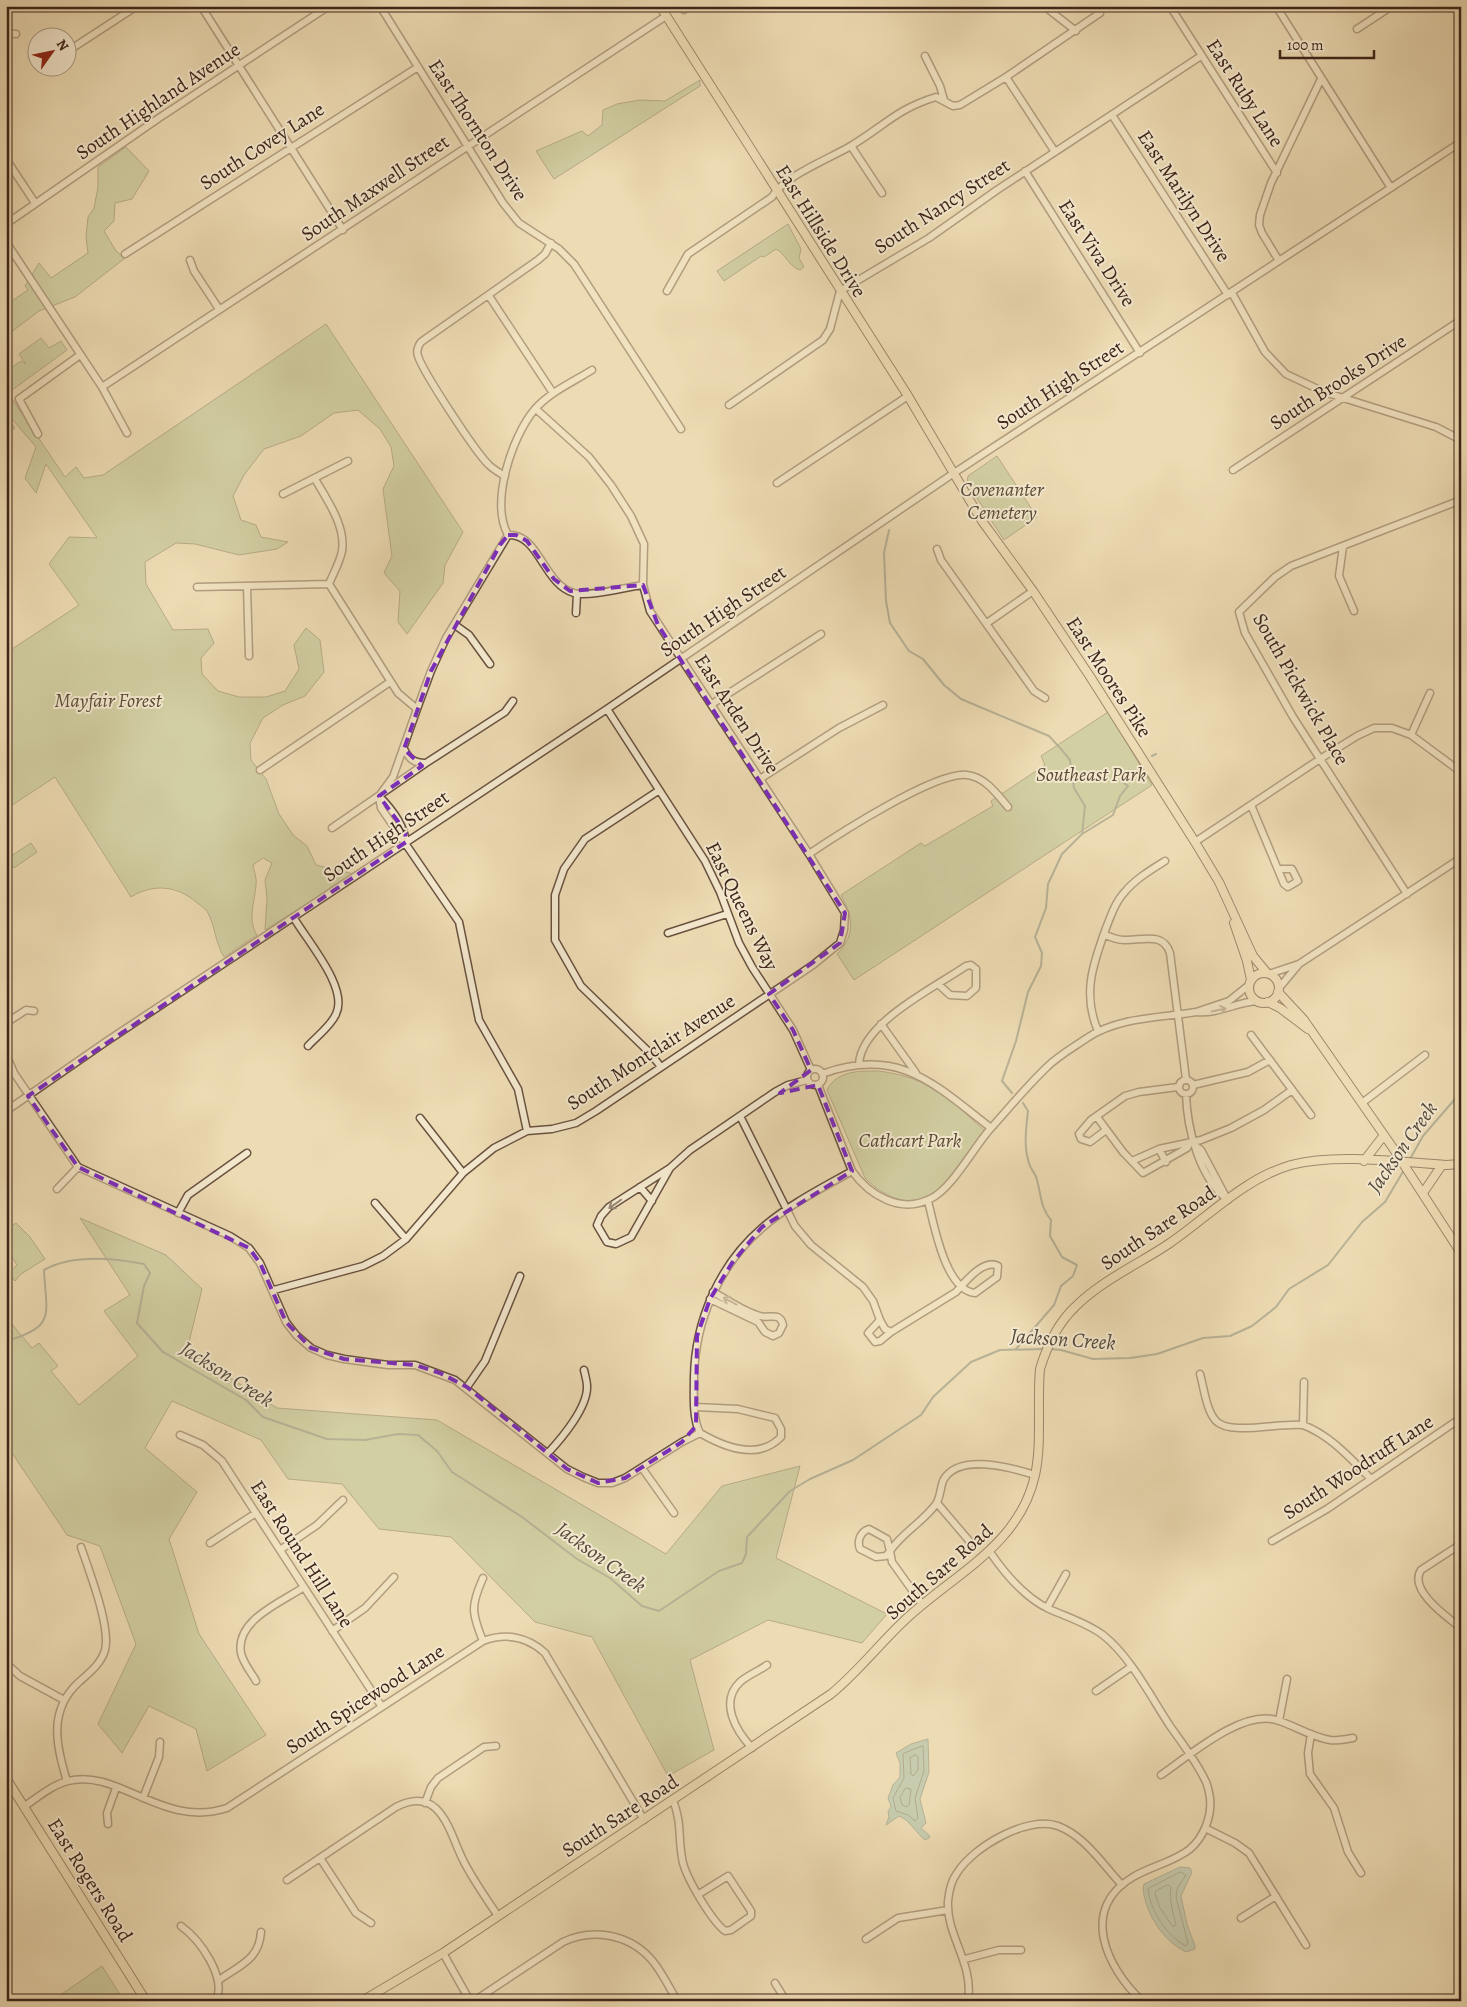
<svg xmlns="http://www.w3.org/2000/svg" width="1467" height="2007" viewBox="0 0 1467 2007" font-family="Alegreya,serif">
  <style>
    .green { fill: #b2c191; stroke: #787256 }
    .water { fill: #99bbac; stroke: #757f72 }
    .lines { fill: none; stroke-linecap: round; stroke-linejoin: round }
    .shore { stroke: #6c7063; stroke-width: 1 }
    .stream { stroke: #757f72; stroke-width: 2 }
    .minor-casing { stroke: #6a5240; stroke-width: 9 }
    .major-casing { stroke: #3e241a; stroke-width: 10 }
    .minor { stroke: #f3e8ce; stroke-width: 6 }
    .major { stroke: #eddbb3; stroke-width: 8 }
    .oneway { stroke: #988674 }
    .marked { fill: none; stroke: #7b2cbf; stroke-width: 4; stroke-dasharray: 10 6; stroke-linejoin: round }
    .labels { text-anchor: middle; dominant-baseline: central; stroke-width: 4; stroke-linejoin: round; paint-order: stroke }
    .street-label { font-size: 20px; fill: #3e241a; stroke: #f3e8ce }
    .park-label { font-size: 20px; font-style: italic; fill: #5b4b38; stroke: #f3e8ce }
    .water-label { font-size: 21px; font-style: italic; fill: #554a3e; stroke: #f3e8ce }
  </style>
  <rect width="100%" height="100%" fill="#eddbb3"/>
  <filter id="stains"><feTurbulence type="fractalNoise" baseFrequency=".004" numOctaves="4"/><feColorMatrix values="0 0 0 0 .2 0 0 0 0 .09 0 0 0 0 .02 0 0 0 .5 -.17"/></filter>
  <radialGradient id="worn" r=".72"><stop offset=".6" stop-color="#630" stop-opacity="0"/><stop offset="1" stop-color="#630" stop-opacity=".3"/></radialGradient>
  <!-- green -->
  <path class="green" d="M700,80V86L554,179L536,151L582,131L588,136L602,125L603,110L617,104L640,100L665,101Z
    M126,147L149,171L132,199L115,203L114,221L104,231L116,251L125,258L75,297L39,311L6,336V305L28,290L25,286L39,263L51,278L88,253L86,237L88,217L94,208L98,187V167Z
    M788,224L801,249L799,258L804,267L800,270C789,267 786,254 776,249L764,257L761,256L724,281L717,271Z
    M326,324L463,532L445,565L443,583L407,634L398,622L400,591L384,573L392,556L383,489L394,466L391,447L380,429L358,410L334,413L301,436L264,449L244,475L233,496L241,520L256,525L261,537L288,542L277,549L239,555L195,544L176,543L145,562L146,584L173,630L208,629L214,643L201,658L202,674L218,691L239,697H266L285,691L299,669L294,645L306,628L320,640L324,672L305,696L283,705L263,718L250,743L251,760L266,779L279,814L293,835L307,846L316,865L354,874L265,930L267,898L265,880L272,863L263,858L253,865C254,871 257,878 256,885C255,901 247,920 257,935L224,957C215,942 215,926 208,913C206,909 200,905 196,902C178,886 153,883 131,897L55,777L6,809V653L79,605L49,564L69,537L97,538L46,464L36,493L25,478L36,447L13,420L8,418L15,428L6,435V371L21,361L26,364L19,354L41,338L49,348L61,341L67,350L8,393L65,477L76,467L84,478L103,475Z
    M997,456L1037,517L1004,540L967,483L968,476Z
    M1108,712L1152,785L854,980L837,954C856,934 853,918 841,895L921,843L925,846L993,806L991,801L1045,765L1041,756Z
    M31,843L37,852L14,868L8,858Z
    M879,1071C931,1078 948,1098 985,1131C973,1148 959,1174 944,1188C920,1212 886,1200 865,1178L827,1090C837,1070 860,1071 879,1071Z
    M80,1218L166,1255L202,1289L187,1350L277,1408L437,1420L666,1554L722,1486L800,1466L776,1558L887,1614L862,1643L768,1620L690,1660L714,1750L668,1776L592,1637L535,1622L451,1537L379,1529L342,1484L288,1479L261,1440L172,1401L145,1448L197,1492L169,1539L199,1634L266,1735L207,1771L196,1729L149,1706L122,1753L98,1724L136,1644L100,1546L67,1535L6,1444V1317L32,1348L39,1343L58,1366L51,1371L79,1405L138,1356L104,1311L130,1295Z
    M16,1223L30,1237L45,1259L21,1274L15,1281L8,1273L17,1265L10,1254L12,1250L7,1248L8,1228Z
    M102,1966L124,2001H52Z"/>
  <!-- water -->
  <path class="water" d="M928,1739L929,1772L920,1799L926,1823L921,1828L930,1836L929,1838L925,1840C915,1832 911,1821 899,1816L886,1825L889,1817L888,1812L891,1806L888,1798L893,1785L900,1777V1763L896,1753L911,1744Z
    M1180,1867L1190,1868L1192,1872L1181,1896L1187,1924L1195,1946V1949L1186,1952C1163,1941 1145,1913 1143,1888L1144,1884Z"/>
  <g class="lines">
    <!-- shore -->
    <path class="shore" d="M923,1746L924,1771L915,1798L918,1818L915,1821L908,1815L896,1811L893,1798L904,1778L903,1754Z
      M916,1755L918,1757V1770L913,1776L911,1774L910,1758Z
      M906,1788L911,1789L909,1805L907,1807L902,1805L900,1798Z
      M1181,1872L1186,1875L1177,1889L1176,1897L1188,1943L1186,1946C1167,1936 1150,1911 1148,1889Z
      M1168,1885L1171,1887C1169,1900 1173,1913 1176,1925L1173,1927L1160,1908L1155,1894L1156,1891Z"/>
    <!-- stream -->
    <path class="stream" d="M889,530L884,553L886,601L890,623L909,651L923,659L944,685L961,699L1049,736L1061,749L1070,760L1074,788L1085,806L1082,834
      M1152,756L1156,754
      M1012,1093L1002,1081L1016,1041L1028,992L1041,966L1042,953L1035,937L1046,908L1048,884L1062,854L1082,834L1113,815L1120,796L1128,786L1121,781L1122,775L1129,770
      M1410,1159L1423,1136L1461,1092
      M6,1341C57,1327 46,1314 44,1270C73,1254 113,1258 144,1264L150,1273L144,1286L137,1323L163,1352L246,1400L263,1417L327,1439L365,1440L398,1434L418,1435L437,1451L452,1472L522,1517L577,1559L610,1578L642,1606L659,1611L719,1571L742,1563L746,1554L747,1537L790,1491L810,1479L853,1460L921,1415L933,1397L971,1362L1000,1350L1045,1349
      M1016,1349L1054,1305L1061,1286L1073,1276L1077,1265L1062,1257L1050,1236L1051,1220C1041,1209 1041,1195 1037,1180C1036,1174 1032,1171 1030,1166C1023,1148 1026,1129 1028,1111L1023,1103
      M1050,1349L1061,1350L1093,1359L1130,1358L1157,1354L1203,1338L1230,1336L1252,1326L1276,1307L1289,1289L1328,1265L1362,1222L1385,1202L1404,1170"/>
    <defs>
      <path id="minor" d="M201,6L343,230
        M380,6L503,203L519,223L559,249L574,264L681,429
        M682,6L684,10
        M1044,6L1076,31
        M1170,6L1277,173
        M1276,6L1391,188
        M1357,29L1392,6
        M6,33L16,34
        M68,51L137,6
        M925,56L940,86L944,100
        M1006,77L1055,152
        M1112,115L1228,295
        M851,146L882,193
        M6,159L35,203
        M1025,171L1140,353
        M6,224L159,118L329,6
        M6,242L102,387L127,433
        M125,254L418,67
        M190,260L194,271L219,309
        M1279,261L1262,233L1259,225L1260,215L1271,183L1321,79
        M667,291L688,254L772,197C783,177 828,159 849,147C882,128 896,109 936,97L953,106L960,105L1006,77L1100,13
        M1232,293L1265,352L1286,374L1324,392L1436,427L1461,440
        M489,296L553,393
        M102,387L666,16
        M729,405L823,340L830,329L840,291L929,238L997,190L1201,56
        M38,434L19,399L80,355
        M1233,470L1461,320
        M505,476C500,473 494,470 489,465C476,453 423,372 418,356C416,350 418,346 421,342L538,260L545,254L551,243
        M315,479C327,500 346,526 342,551C340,562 333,574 329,584
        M777,483L908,396
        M283,494L348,461
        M508,535C539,533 543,584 574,593C590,597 626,587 643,585
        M1343,546L1339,576L1354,611
        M937,549L941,560L1034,691L1045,698
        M329,584L398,693L417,709L393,777L379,796L381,808L459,922L479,1020L518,1089L527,1131
        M247,586L249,656
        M197,587L329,584
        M576,613L577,594
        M987,623L1033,591
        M455,625L469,635L490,664
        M712,704L821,634
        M417,709L431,671L446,638L508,535C490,502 512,436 535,409C550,392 573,382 592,370
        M607,709L705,861L720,892L739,943L752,967L793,1030L811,1070
        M1411,735L1430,693
        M404,749C409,759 414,763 425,763
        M260,770L390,682
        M760,779L839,728L883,705
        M658,791L585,839L564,869L555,895V940L581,986L650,1053L661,1067
        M379,796C391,808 404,825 406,842
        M1251,805L1284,884L1288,887L1298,881L1292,869H1279
        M332,828L426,763L505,712L513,701
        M1195,842L1320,759L1357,736L1374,728H1392L1411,735L1461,772
        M809,854C837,835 936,771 967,775C985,777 997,794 1008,807
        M1407,894L1293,717L1245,633L1239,612L1275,577L1291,566L1461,500
        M294,918C307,941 349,988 336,1014C331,1026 316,1037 308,1046
        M668,933L727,914
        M1104,934C1110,937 1117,940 1124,940C1141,941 1163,931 1170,953L1186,1079
        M1299,964L1461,858
        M1269,974L1299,964L1279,988
        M1249,985L1229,1001L1196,1012C1218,1014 1235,1003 1256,1001
        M6,1023L26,1010L34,1011
        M881,1024L916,1073
        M1098,1031C1082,994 1093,964 1106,928C1111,916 1114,904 1123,894C1134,880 1149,871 1165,861
        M1251,1035L1311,1115
        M6,1054L14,1073L78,1167L230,1236L249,1248L260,1263L286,1322L296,1335L311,1348L327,1355L344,1359L388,1365H415L455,1380L567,1469L583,1477L598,1483H612L625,1478L682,1442L700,1433
        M859,1064C861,1023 934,988 966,966L971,965L976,969V988L967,996L950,995L938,984
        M807 1077a8 8 0 1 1 16 0a8 8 0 1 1-16 0Z
        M822,1074C899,1046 934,1084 991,1128
        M1179 1087a7 7 0 1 1 14 0a7 7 0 1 1-14 0Z
        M818,1085L852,1171C869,1195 900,1214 930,1199C952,1189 973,1148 991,1128C1009,1108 1027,1086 1047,1067C1058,1056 1074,1047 1087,1038C1118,1017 1160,1018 1196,1012
        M1193,1085L1248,1072L1270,1060
        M1186,1094C1187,1128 1199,1178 1228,1200
        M1362,1103L1425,1055
        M6,1111L107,1041L607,709L954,473L1461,142
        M740,1116L795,1226L811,1245L863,1287L873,1301L880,1320L868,1333L875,1342L880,1341L891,1332
        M1097,1117L1123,1152L1143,1173L1187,1148L1190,1143
        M420,1118L463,1173
        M1106,1130L1090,1142L1081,1139L1079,1134L1091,1120L1125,1096L1139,1092L1178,1087
        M1197,1147L1201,1150L1227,1199
        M1159,1149L1166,1162
        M1132,1161L1159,1149L1201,1140L1231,1128L1264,1110L1292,1090
        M670,1168L631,1237L616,1244L607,1242L597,1225L601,1216L609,1207L670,1168L690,1150L775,1092L788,1085L807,1080
        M640,1187L652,1201
        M57,1189L78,1167
        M375,1203L406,1239
        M178,1213L188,1195L247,1153
        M274,1290L363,1266L383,1256L406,1239L463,1173L494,1148L527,1131L552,1129L576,1123L596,1111L813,965L840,943L844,930L845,913L809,854L650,611L643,585L644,544L631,516L611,485L589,457L536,409
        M710,1299L758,1322L765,1332L773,1336L779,1333L783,1325C780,1311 769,1319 760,1316C744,1312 728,1300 713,1292
        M880,1320L885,1329L891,1332L956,1292C965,1282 984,1258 998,1266L997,1277L975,1293C945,1290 934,1224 928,1201
        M1200,1374C1204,1388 1206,1410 1216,1421C1230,1436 1282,1422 1303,1425C1330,1435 1351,1459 1371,1479
        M467,1387L485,1361L520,1276
        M696,1407L738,1409L775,1418L781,1429V1437C758,1461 724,1447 700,1433C692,1418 694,1393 694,1377C695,1321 719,1265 762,1228C788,1205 822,1188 852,1171
        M1303,1425L1304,1382
        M180,1435L203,1445L222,1461L382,1707
        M548,1453C562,1438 588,1407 587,1386C587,1381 585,1375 584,1370
        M642,1468L674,1513
        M937,1503L971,1543
        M6,1510L8,1518L6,1531
        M869,1529L887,1539L890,1551L886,1556L876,1557L860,1549C857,1541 860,1532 869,1529Z
        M1272,1541L1327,1509L1461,1418
        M210,1543L256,1513
        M1461,1544L1421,1570C1408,1590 1447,1617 1461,1628
        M280,1550L317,1525L343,1500
        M990,1552C1005,1574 1024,1597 1049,1609C1067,1617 1087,1623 1103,1635C1130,1656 1151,1697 1170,1726C1182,1743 1196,1761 1205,1780C1208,1785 1209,1792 1210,1798C1212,1816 1204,1837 1190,1849C1174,1862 1151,1866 1133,1877C1079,1909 1106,1967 1142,2001
        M922,1604L892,1562L890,1551C902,1533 923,1522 936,1504C941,1497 940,1486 944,1479C960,1453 1013,1468 1035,1475
        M1047,1608L1066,1574
        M332,1631L365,1608L394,1577
        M483,1641C471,1612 471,1605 483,1578
        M6,1663L20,1676L64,1700
        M256,1681C251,1672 243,1663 241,1653C235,1620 282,1602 304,1587
        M1096,1691L1131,1667
        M1279,1721L1287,1679
        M1311,1734L1308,1753L1310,1774L1334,1808L1348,1852L1361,1873
        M752,1748C736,1731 719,1702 740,1682C748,1675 759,1671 767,1665
        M1161,1775C1189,1756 1241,1710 1276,1720C1294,1725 1311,1737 1330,1740C1337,1741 1346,1739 1353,1738
        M67,1781C56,1746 48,1710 79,1682C89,1673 101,1664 105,1650C111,1627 89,1571 81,1547
        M143,1798L159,1757L160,1742
        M673,1800C682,1824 678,1835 682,1858C684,1875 711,1920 725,1931L731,1930L751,1916V1911L728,1876L699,1894
        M425,1803L431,1787L438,1778L484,1747L496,1746
        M25,1806C38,1797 52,1785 68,1781C119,1768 162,1829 227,1808L483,1641C505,1633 527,1636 545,1653L644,1820
        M108,1824L107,1813L116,1788
        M1205,1828L1235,1843L1249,1853L1306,1945
        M320,1858L356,1913L371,1923
        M287,1880L396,1807C441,1784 449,1832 463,1860C473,1880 486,1898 498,1916
        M1241,1918L1276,1896
        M181,1926C200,1940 227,1977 216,2001
        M866,1939L898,1918L948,1910
        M443,1953L470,2001
        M965,1959L999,1950H1021
        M219,1980C240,1965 259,1960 261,1932
        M775,1983L786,2001
        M474,2001L563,1942C592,1928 628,1934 650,1958C661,1970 669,1987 677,2001
        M968,2001C974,1963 946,1936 948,1901C949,1891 951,1881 957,1873C973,1847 1028,1815 1058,1826C1085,1836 1103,1865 1122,1885"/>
      <path id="major" d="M660,6L908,396L982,521L1033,591L1091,678L1195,842L1219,882L1253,956L1267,973
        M1234,923L1247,961L1251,980
        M1249 988a15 15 0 1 1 30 0a15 15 0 1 1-30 0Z
        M1278,992L1304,1020L1393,1148L1461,1253
        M1268,1002L1280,1008L1308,1029
        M1364,1161L1384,1135
        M1423,1193L1442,1165
        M6,1778L146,2001
        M362,2001L443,1953L831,1694C859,1671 880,1643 906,1619C954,1574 1020,1545 1035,1475C1042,1446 1037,1401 1040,1369C1047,1346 1057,1324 1075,1307C1102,1280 1139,1264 1170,1243C1208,1217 1245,1178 1291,1165C1336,1153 1399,1162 1446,1165L1461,1164"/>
    </defs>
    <!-- minor casing -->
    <use href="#minor" class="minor-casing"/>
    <!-- major casing -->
    <use href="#major" class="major-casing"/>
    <!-- minor -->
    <use href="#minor" class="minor"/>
    <!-- major -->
    <use href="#major" class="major"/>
  </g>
  <!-- one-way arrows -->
  <defs><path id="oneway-shaft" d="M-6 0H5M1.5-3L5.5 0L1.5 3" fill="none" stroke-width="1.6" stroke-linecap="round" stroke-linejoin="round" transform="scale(1.25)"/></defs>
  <g class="oneway">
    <use href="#oneway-shaft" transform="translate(1219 1010) rotate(-12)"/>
    <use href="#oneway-shaft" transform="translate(615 1204) rotate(145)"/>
    <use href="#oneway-shaft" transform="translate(730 1301) rotate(-152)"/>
  </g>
  <!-- marked area -->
  <path d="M0 0H1467V2007H0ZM508,535H516L527,541L554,579L570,591L643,585L658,625L845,913L840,943L769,994L793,1030L811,1070L780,1093L818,1085L852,1171L762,1227L732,1263L710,1299L697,1336L696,1426L682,1442L625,1478L598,1483L567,1469L467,1387L440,1373L415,1365L344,1359L311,1348L286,1322L260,1263L249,1248L78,1167L28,1096L406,842L405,831L379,796L422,766L404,749L431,671L500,545Z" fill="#eddbb3" fill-opacity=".55" fill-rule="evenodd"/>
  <path class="marked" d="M508,535H516L527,541L554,579L570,591L643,585L658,625L845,913L840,943L769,994L793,1030L811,1070L780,1093L818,1085L852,1171L762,1227L732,1263L710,1299L697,1336L696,1426L682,1442L625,1478L598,1483L567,1469L467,1387L440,1373L415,1365L344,1359L311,1348L286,1322L260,1263L249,1248L78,1167L28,1096L406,842L405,831L379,796L422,766L404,749L431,671L500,545Z"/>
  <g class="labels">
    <!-- street labels -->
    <g class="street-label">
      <text transform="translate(1245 93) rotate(57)">East Ruby Lane</text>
      <text transform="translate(158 101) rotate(-34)">South Highland Avenue</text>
      <text transform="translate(478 130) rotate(57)">East Thornton Drive</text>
      <text transform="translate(262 146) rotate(-33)">South Covey Lane</text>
      <text transform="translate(375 188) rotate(-34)">South Maxwell Street</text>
      <text transform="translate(1184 196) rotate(57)">East Marilyn Drive</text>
      <text transform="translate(942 206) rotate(-33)">South Nancy Street</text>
      <text transform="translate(821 231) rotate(58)">East Hillside Drive</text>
      <text transform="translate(1097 253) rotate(57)">East Viva Drive</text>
      <text transform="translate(1338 382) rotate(-33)">South Brooks Drive</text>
      <text transform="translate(1060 385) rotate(-33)">South High Street</text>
      <text transform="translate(723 611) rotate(-34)">South High Street</text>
      <text transform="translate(1109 677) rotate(57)">East Moores Pike</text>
      <text transform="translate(1301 689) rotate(60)">South Pickwick Place</text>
      <text transform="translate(737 714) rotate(57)">East Arden Drive</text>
      <text transform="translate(386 836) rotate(-34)">South High Street</text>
      <text transform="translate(742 906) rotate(64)">East Queens Way</text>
      <text transform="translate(651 1052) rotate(-33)">South Montclair Avenue</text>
      <text transform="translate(1158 1228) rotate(-34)">South Sare Road</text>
      <text transform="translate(1358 1467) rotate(-33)">South Woodruff Lane</text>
      <text transform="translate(302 1554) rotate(57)">East Round Hill Lane</text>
      <text transform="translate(939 1572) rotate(-41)">South Sare Road</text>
      <text transform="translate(365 1699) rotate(-33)">South Spicewood Lane</text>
      <text transform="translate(620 1816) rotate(-33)">South Sare Road</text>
      <text transform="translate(90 1880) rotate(58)">East Rogers Road</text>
    </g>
    <!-- park labels -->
    <g class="park-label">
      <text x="1002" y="489">Covenanter<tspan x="1002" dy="23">Cemetery</tspan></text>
      <text x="108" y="700">Mayfair Forest</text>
      <text x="1091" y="774">Southeast Park</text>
      <text x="910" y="1140">Cathcart Park</text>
    </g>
    <!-- water labels -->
    <g class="water-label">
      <text transform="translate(1402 1147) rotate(-55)">Jackson Creek</text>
      <text transform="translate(1063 1339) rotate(4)">Jackson Creek</text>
      <text transform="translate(227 1374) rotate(32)">Jackson Creek</text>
      <text transform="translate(601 1557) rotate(36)">Jackson Creek</text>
    </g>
  </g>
  <!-- margin -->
  <rect width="1467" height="2007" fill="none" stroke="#eddbb3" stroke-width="25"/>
  <rect x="8" y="8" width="1452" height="1992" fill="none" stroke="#3e241a" stroke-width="2.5"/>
  <rect x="12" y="12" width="1442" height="1982" fill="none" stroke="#3e241a"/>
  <!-- north arrow -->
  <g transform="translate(52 52) rotate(57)"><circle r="24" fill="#f3e8ce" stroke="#ab9a86"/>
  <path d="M0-4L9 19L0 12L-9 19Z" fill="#8f2418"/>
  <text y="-8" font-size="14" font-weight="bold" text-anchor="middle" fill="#3e241a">N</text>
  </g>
  <!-- scale -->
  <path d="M1280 50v8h94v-8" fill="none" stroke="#3e241a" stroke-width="2.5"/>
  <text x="1287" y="50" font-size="15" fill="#3e241a" stroke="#f3e8ce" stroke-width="4" paint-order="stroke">100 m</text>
  <rect width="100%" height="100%" filter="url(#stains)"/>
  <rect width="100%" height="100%" fill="url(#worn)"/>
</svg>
